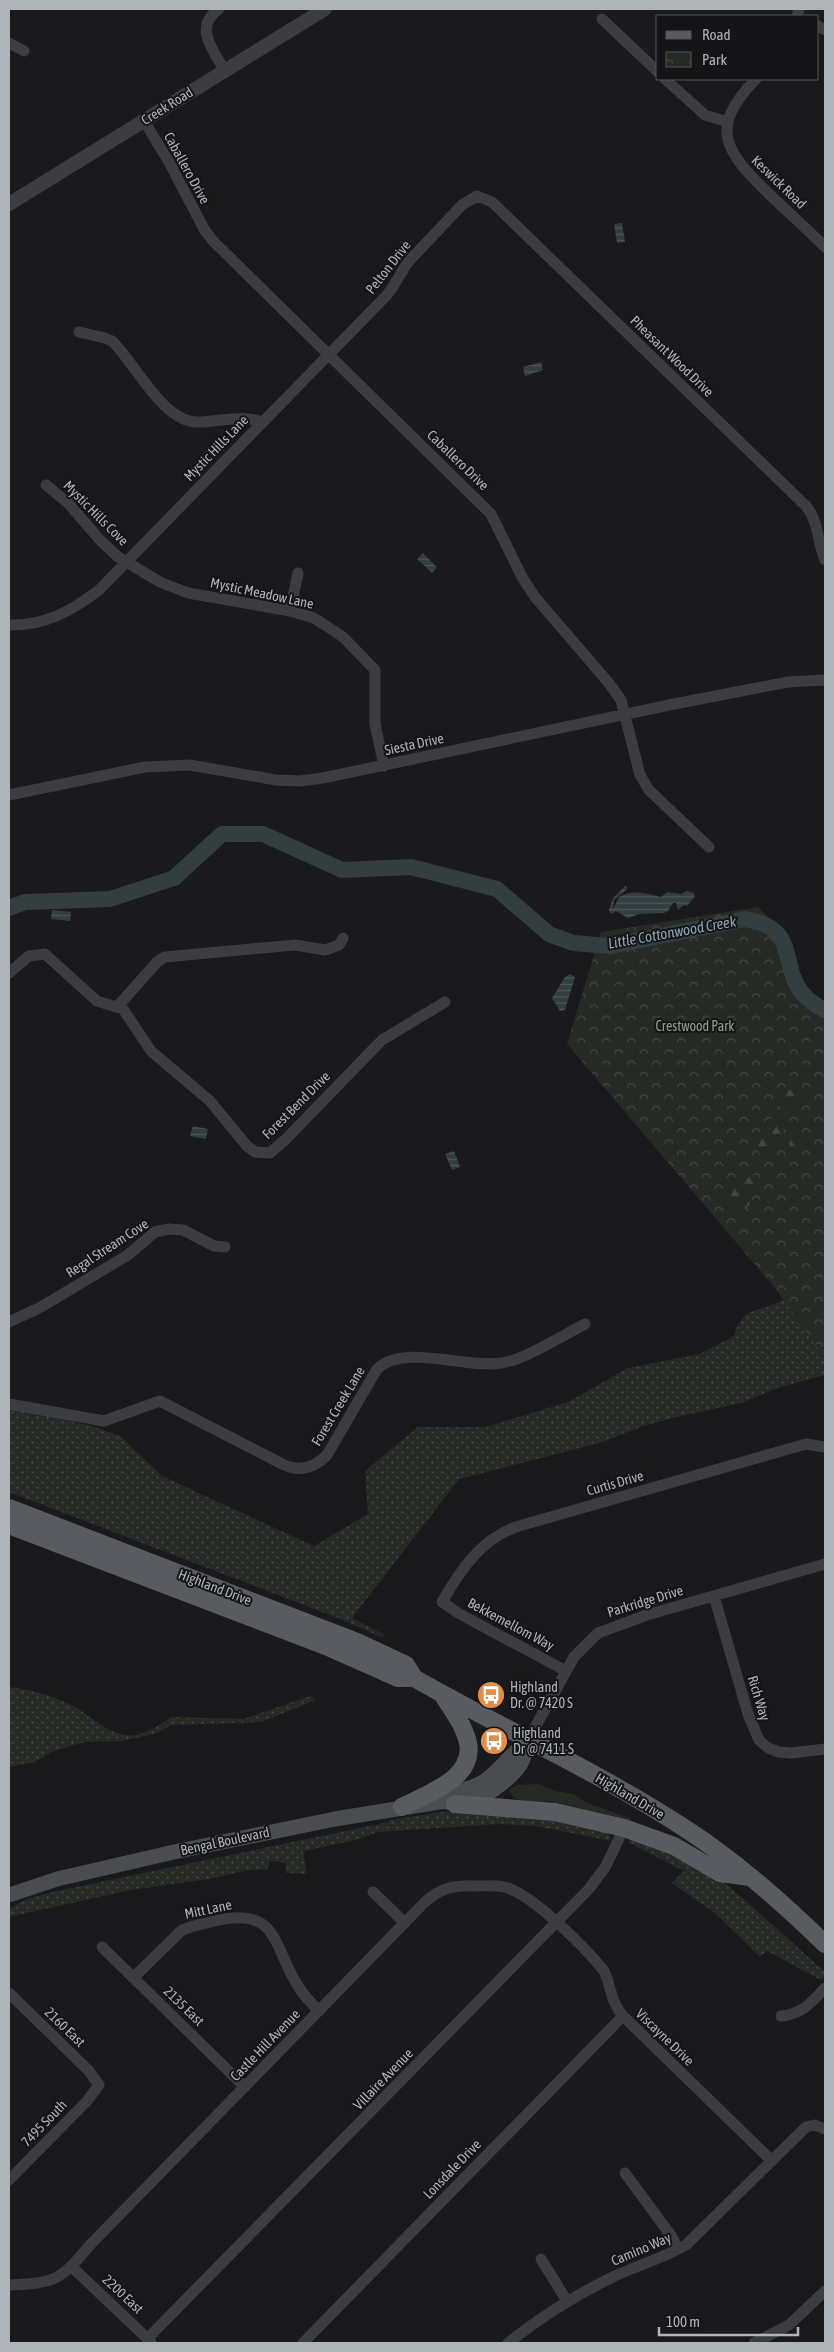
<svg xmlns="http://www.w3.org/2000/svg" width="834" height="2352" viewBox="0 0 834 2352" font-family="'Asap Condensed',sans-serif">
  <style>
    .grass { fill: url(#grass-dots) }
    .forest { fill: url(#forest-firs) }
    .park { fill: url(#park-crowns); fill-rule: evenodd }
    .garden { fill: #252b24 }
    .water { fill: url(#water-rules) }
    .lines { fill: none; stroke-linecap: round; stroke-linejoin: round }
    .river { stroke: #333e41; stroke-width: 16 }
    .minor { stroke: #3b3d40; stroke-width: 11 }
    .tertiary { stroke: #3b3d40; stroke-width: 14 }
    .secondary { stroke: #494d50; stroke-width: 15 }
    .primary { stroke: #585b5f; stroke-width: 18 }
    .labels { text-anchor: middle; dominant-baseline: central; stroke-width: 4; stroke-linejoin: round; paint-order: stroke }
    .street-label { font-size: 14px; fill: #aeb4ba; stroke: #151517 }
    .park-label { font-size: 14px; fill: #8ba387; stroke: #151517 }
    .poi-label { font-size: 14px; fill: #aeb4ba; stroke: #151517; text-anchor: start }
    .water-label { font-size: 15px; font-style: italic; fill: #89a7b1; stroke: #151517 }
  </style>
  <defs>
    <pattern id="grass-dots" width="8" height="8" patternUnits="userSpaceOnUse" patternTransform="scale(1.25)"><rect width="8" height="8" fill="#252b24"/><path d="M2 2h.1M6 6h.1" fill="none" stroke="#424742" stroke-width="1.8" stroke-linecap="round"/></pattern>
    <pattern id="forest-firs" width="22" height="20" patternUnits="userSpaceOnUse" patternTransform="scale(1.25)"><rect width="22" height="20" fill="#252b24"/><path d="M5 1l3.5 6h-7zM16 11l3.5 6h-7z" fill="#424742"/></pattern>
    <pattern id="park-crowns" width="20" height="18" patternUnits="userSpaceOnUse" patternTransform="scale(1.25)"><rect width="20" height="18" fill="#252b24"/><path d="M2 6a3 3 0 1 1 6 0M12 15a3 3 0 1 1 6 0" fill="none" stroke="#424742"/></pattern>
    <pattern id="water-rules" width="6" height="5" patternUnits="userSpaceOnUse" patternTransform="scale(1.25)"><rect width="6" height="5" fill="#333e41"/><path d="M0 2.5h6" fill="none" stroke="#4e585a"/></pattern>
  </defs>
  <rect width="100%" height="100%" fill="#1a1a1c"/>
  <!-- grass -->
  <path class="grass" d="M825,1252V1375L777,1388L741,1403L672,1418L640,1427L603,1442L459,1479L352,1618L385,1635L381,1637L338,1618L9,1492V1410L17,1409L92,1426L120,1436L162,1476L314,1546L368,1514L365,1471L418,1427H486L568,1402L628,1368L700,1354L734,1336C743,1304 761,1313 783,1300Z
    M9,1687C34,1690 52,1695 75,1707C91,1716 106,1732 125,1735C139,1738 160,1726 171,1717L244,1719L310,1696L316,1700L261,1722L171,1725L157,1733L122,1741L85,1742L53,1751L35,1762L9,1767Z
    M472,1810L498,1811L600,1828L609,1834L611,1841L536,1826L499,1824L378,1832L356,1840L303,1851L307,1874L286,1873V1863L270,1861L267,1870H248L209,1879L130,1890L9,1917V1909L27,1899L57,1891L389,1822L390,1820L442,1812Z
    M631,1840L660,1846L721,1879L824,1971L825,1976L821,1980L767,1951L760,1957L716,1914L672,1883L684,1871L628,1842Z"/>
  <!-- forest -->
  <path class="forest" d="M789,1086H795L802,1090L788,1115L778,1147L769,1156L759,1155C748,1134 770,1125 779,1108C782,1103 782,1094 783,1088Z
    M799,1136L804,1138L810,1146C803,1152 798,1154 790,1149L789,1144L791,1139Z
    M746,1171L751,1172L756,1179L751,1203L742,1213H736L727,1210L724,1204L733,1179Z"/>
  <!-- park -->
  <path class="park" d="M758,907L793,944L797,970L803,991L825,1002V1358L775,1288L567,1044L601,932ZM789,1086H795L802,1090L788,1115L778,1147L769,1156L760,1155C748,1134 770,1125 779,1108C782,1103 782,1094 783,1088ZM800,1136L804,1138L810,1146C803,1152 798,1154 790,1149L789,1144L792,1139ZM746,1171L751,1173L756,1179L751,1203L742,1213H736L727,1210L724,1204L733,1179Z"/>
  <!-- garden -->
  <path class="garden" d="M539,1784L555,1791L573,1794L587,1803L630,1818L632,1822L549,1801C537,1802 514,1806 510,1790L516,1785Z"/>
  <!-- water -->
  <path class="water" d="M622,223L625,242L617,243L614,224Z
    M541,362L543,370L525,376L523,367Z
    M423,553L437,567L432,573L417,559Z
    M625,886H627V889L614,900L613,909L619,897C632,889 646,893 661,897L667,892L681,894L687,891L694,893L695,896L687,906L684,905L678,910L676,903H673L668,911L664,913L639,914L628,918L616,911L611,914L609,910L613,898Z
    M52,910L71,912L70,921L51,919Z
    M570,974L575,977L565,1010L560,1011L552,998L565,977Z
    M193,1126L208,1129L206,1139L190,1136Z
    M454,1151L460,1167L452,1170L445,1154Z"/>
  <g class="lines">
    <!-- river -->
    <path class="river" d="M9,908L25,902L110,899L174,878L222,834H263L342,870L411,867L497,889L549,934L573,943L610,946L745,919C801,928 778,964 803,994C809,1001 817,1006 825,1010"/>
    <!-- minor -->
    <path class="minor" d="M219,9C193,27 213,50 225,71
      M797,16L799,9
      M602,19L658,72
      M818,26L825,30
      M9,43L24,51
      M665,79L705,115L728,122
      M756,79C707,129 726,152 769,194C788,212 807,229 825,247
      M144,121L169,162L204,229L213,241L491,514L522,577L535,597L608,682L621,700L640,775L649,790L709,847
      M79,332L105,338L112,341C135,363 163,422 197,422C220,422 240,414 262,422
      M46,485L68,503L100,540L118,557L160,582L188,593L290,611L314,618L343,637L375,670V724L384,766
      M290,611L298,573
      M9,625C44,626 72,611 99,590L386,296C396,285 400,272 410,260L462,205L477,196L492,202L806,506C819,522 817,541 825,560
      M9,795L145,767L190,765L276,780L299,781L323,778L674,704L788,682L825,680
      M9,973L29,956L45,954L97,1001L123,1009L151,1051L210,1101L247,1146L255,1152L270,1153L285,1140L382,1040L445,1002
      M118,1006L157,962L165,957L295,945L325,950L339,945L343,938
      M9,1322L41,1307L128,1255L155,1232L169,1229L183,1230L214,1246L225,1247
      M9,1404L104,1421L160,1401L284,1465C300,1472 314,1468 327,1455L377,1369C405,1343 466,1369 501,1363C525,1360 563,1335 585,1324
      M714,1596L748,1714L759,1740L768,1748L779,1752L791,1753L825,1749
      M566,1671L458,1613L442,1602C460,1570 483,1537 519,1526L806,1444L825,1447
      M528,1740L574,1657L598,1633L647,1615L825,1564
      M373,1892L405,1923
      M102,1947L245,2087
      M133,1978L182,1930C194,1925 206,1923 219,1920C276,1908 273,1943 295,1981C301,1993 310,2002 319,2011
      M9,1993L89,2071L99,2085L87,2101L9,2180
      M781,2016C802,2014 811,2003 825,1988
      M625,2173L672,2237L678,2249
      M541,2259L567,2301
      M72,2267L151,2342
      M9,2285C55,2283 60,2281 90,2245L424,1903C441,1887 455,1885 477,1886C486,1886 496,1885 504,1887C531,1893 586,1948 604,1971C612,1988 610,2001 623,2016L772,2161
      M148,2338L589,1889L606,1866L624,1828
      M303,2343L623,2016
      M508,2343C542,2316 577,2294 615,2276C639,2265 663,2258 686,2245L806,2127L815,2125L825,2129
      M754,2343L789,2325L825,2291"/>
    <!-- tertiary -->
    <path class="tertiary" d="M9,204L325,9"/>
    <!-- secondary -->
    <path class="secondary" d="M445,1801C456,1789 472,1790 486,1780C501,1769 513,1752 528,1740
      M9,1895L57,1879L174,1852L335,1819L445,1801C448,1802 452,1804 456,1804C477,1805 515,1778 523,1759C525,1753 527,1746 528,1740"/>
    <!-- primary -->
    <path class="primary" d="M9,1508L357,1642L406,1665L414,1678C505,1730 601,1773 689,1831C738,1863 783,1903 825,1944
      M9,1525L326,1646L398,1678H414
      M455,1804L555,1812L624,1828L674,1846L720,1873L751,1877
      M402,1807C426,1794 475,1779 468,1743C464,1725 452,1710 443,1695"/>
  </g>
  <!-- icons -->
  <defs>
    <symbol id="bus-disc" viewBox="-11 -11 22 22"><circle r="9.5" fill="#e18e4d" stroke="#151517"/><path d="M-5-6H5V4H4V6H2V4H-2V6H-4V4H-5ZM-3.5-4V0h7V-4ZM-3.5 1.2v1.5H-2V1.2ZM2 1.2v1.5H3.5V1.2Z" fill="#fff"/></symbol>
  </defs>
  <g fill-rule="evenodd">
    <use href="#bus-disc" x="475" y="1679" width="32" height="32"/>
    <use href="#bus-disc" x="478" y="1725" width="32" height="32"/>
  </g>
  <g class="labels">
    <!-- street labels -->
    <g class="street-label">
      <text transform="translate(167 106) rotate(-32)">Creek Road</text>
      <text transform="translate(187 168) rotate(61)">Caballero Drive</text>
      <text transform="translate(779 182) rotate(44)">Keswick Road</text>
      <text transform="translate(388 267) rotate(-52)">Pelton Drive</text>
      <text transform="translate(672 356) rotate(44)">Pheasant Wood Drive</text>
      <text transform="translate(216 448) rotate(-46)">Mystic Hills Lane</text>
      <text transform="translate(458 460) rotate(44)">Caballero Drive</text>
      <text transform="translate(96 513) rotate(45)">Mystic Hills Cove</text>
      <text transform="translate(262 593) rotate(12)">Mystic Meadow Lane</text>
      <text transform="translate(414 744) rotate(-12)">Siesta Drive</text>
      <text transform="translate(296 1105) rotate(-45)">Forest Bend Drive</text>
      <text transform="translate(107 1248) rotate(-33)">Regal Stream Cove</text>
      <text transform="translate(338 1406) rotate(-59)">Forest Creek Lane</text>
      <text transform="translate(615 1483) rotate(-16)">Curtis Drive</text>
      <text transform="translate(215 1587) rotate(21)">Highland Drive</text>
      <text transform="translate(645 1601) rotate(-17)">Parkridge Drive</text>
      <text transform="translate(511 1624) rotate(28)">Bekkemellom Way</text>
      <text transform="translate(759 1698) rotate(73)">Rich Way</text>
      <text transform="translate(630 1796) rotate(30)">Highland Drive</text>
      <text transform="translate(225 1841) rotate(-12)">Bengal Boulevard</text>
      <text transform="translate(208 1909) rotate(-12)">Mitt Lane</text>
      <text transform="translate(184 2006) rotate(44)">2135 East</text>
      <text transform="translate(65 2027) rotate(44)">2160 East</text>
      <text transform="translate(665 2037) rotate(44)">Viscayne Drive</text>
      <text transform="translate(265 2045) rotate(-46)">Castle Hill Avenue</text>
      <text transform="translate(383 2079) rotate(-46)">Villaire Avenue</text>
      <text transform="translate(44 2123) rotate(-46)">7495 South</text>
      <text transform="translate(452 2169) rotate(-46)">Lonsdale Drive</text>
      <text transform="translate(641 2249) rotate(-23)">Camino Way</text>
      <text transform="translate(123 2294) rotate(43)">2200 East</text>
    </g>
    <!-- park labels -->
    <g class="park-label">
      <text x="695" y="1026">Crestwood Park</text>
    </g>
    <!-- poi labels -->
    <g class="poi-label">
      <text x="510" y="1687">Highland<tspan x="510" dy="16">Dr. @ 7420 S</tspan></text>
      <text x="513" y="1733">Highland<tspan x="513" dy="16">Dr @ 7411 S</tspan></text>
    </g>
    <!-- water labels -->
    <g class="water-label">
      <text transform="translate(672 932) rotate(-10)">Little Cottonwood Creek</text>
    </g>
  </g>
  <!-- border -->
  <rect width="834" height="2352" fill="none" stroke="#aeb4ba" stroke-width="20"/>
  <!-- legend -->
  <rect x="656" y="15" width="162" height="65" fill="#151517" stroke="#525558"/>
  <rect x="666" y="31" width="25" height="8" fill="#585b5f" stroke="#525558"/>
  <text x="702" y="40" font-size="15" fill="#aeb4ba">Road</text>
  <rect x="666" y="52" width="25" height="15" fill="url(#park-crowns)" stroke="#525558"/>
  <text x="702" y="65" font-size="15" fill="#aeb4ba">Park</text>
  <!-- scale -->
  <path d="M659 2327v8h139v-8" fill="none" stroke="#aeb4ba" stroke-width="2.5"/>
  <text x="666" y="2327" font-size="15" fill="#aeb4ba" stroke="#151517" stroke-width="4" paint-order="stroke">100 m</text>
</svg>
